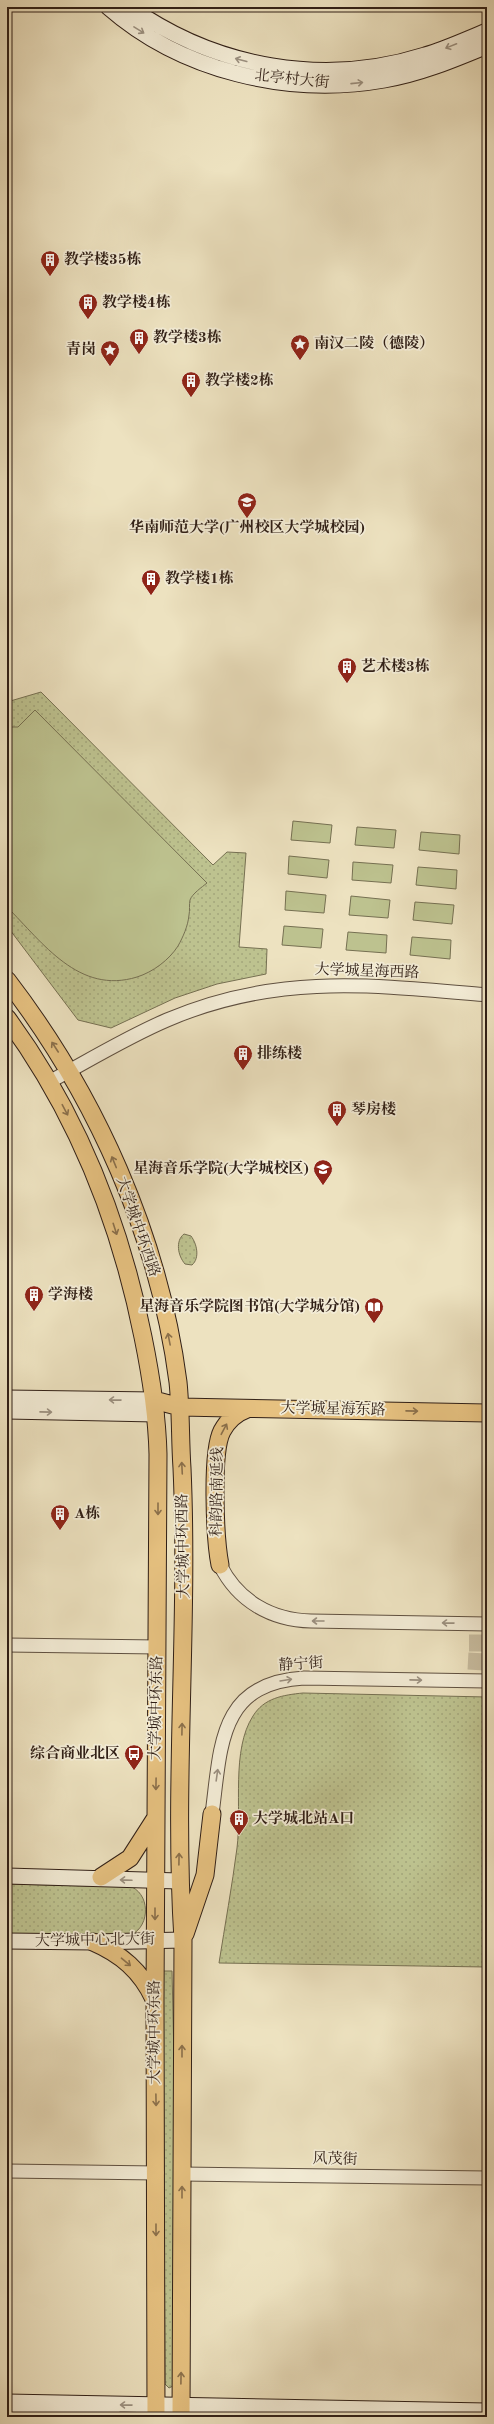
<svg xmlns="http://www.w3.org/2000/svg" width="494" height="2424" viewBox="0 0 494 2424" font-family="'Old Standard TT','Noto Serif SC',serif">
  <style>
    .grass { fill: url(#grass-dots); stroke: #767052 }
    .pitch { fill: #bdc28f; stroke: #767052 }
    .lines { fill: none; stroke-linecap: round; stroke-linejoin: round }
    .primary-tunnel { stroke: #c7bb9e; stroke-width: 17; stroke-dasharray: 17 8; stroke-linecap: butt }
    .tertiary-casing { stroke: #5f5040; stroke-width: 15 }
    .secondary-casing { stroke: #301f16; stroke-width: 17 }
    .primary-casing { stroke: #301f16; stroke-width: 19 }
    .tertiary { stroke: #f3ecd6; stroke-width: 13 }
    .secondary { stroke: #f3ecd6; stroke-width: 15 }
    .primary { stroke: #e6c180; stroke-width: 17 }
    .oneway { stroke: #9b9080 }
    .oneway2 { stroke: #8b704b }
    .labels { text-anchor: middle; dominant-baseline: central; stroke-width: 3.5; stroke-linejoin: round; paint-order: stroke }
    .street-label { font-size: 15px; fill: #301f16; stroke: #f3ecd6 }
    .poi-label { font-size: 15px; font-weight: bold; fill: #301f16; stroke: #f3ecd6; text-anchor: start }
  </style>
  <defs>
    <pattern id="grass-dots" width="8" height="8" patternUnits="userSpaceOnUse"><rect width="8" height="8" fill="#bdc28f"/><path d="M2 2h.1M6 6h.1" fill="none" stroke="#a3a67b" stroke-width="1.8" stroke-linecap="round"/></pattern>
  </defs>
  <rect width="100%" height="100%" fill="#ede2c0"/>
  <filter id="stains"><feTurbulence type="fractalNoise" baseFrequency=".005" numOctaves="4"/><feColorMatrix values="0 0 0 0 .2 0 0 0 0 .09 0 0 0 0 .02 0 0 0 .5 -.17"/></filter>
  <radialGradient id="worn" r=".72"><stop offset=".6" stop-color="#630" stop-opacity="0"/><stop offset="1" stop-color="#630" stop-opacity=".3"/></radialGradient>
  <!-- grass -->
  <path class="grass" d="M41,692L213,865L227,852L246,853L239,947L267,949L266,974L217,984L175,998L111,1028L78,1020L7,926V702Z
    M184,1234L191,1236C197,1244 200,1258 192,1265L185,1264C178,1256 175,1241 184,1234Z
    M303,1693L487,1697V1967L219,1963C225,1925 232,1886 237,1848C242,1808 231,1750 253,1716C264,1698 283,1695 303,1693Z
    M7,1884L132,1887C152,1897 149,1930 128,1936L7,1934Z
    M163,1971H172L175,2103L173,2386L169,2388L165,2384Z"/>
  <!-- pitch -->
  <path class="pitch" d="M35,710L207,883C202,887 192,894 190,900C189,904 190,911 189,915C188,926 183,937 178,946C169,960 153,972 137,977C79,995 43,943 7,907V727H18Z
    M293,821L332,825L330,843L291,840Z
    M357,827L396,830L394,848L355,845Z
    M421,832L460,835L459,854L419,850Z
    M289,856L329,860L327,878L288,874Z
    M353,862L393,865L391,883L352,880Z
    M418,867L457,870L456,889L416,885Z
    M286,891L326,895L324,913L285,910Z
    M351,896L390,900L388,918L349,915Z
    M415,902L454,905L452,924L413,920Z
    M284,926L323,929L321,948L282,945Z
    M348,932L387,935L386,953L346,950Z
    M412,937L451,940L450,959L410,955Z"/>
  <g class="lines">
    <!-- primary-tunnel -->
    <path class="primary-tunnel" d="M469,1643H487
      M468,1661L487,1662"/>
    <defs>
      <path id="tertiary" d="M49,1082C88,1061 127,1037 167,1020C276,973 373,985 487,995
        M220,1565C238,1601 271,1620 311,1621L487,1624
        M7,1645L158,1647
        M212,1814C221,1747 218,1683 304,1678L487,1681
        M7,2171L157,2173
        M182,2174L487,2178"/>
      <path id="secondary" d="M108,7C181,71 288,97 384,80C420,74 453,60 487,46
        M130,7C216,68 324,87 425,55C446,49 467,39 487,31
        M7,1398L154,1400
        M7,1411L156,1414
        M7,1876L179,1881
        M7,1941L93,1942L183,1940
        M7,2402L487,2411
        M7,2415L114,2417"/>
      <path id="primary" d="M7,980C96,1096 159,1236 178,1382C181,1411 180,1439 182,1468C189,1625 173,1783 183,1940L181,2417
        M7,1018C77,1113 120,1222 143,1337C151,1376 157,1414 158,1454L155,2002L156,2417
        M154,1400L180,1407L487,1413
        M220,1565C215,1539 211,1452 222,1431C228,1420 236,1413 247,1409
        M101,1877L130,1858L155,1819
        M185,1934L205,1875L212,1814
        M93,1942C121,1954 141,1971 154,1999"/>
    </defs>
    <!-- tertiary casing -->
    <use href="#tertiary" class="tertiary-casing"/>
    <!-- secondary casing -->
    <use href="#secondary" class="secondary-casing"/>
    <!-- primary casing -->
    <use href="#primary" class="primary-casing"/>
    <!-- tertiary -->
    <use href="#tertiary" class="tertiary"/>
    <!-- secondary -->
    <use href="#secondary" class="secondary"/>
    <!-- primary -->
    <use href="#primary" class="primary"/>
  </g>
  <!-- one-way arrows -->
  <defs><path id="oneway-shaft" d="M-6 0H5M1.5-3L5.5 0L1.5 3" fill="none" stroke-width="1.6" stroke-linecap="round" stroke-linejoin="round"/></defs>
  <g class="oneway">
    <use href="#oneway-shaft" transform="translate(139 30) rotate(32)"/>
    <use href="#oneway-shaft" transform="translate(451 46) rotate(158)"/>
    <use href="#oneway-shaft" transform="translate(241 60) rotate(-165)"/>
    <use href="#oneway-shaft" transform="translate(357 83) rotate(-6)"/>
    <use href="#oneway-shaft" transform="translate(115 1400) rotate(-179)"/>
    <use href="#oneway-shaft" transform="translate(46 1412) rotate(1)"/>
    <use href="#oneway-shaft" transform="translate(318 1621) rotate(180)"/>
    <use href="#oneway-shaft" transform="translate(448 1623) rotate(-179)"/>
    <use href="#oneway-shaft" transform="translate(286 1680) rotate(-9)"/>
    <use href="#oneway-shaft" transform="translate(416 1680) rotate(1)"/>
    <use href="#oneway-shaft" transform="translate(217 1775) rotate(-82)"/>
    <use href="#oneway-shaft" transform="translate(126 1880) rotate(-178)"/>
    <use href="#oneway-shaft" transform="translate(126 2405) rotate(-179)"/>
  </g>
  <g class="oneway2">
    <use href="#oneway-shaft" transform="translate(55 1047) rotate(-123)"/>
    <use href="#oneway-shaft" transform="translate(65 1110) rotate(62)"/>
    <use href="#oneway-shaft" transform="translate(114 1162) rotate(-112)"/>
    <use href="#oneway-shaft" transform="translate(115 1229) rotate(72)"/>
    <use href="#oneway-shaft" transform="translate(169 1339) rotate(-101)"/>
    <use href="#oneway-shaft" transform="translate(412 1411) rotate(1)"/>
    <use href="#oneway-shaft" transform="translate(224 1429) rotate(-62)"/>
    <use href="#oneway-shaft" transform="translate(182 1468) rotate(-93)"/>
    <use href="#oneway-shaft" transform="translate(158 1509) rotate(90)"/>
    <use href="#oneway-shaft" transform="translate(182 1729) rotate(-89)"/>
    <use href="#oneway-shaft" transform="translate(156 1784) rotate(91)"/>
    <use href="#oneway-shaft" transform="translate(179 1859) rotate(-89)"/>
    <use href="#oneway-shaft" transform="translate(155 1914) rotate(90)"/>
    <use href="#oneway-shaft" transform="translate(126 1962) rotate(40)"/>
    <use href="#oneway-shaft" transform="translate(182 2051) rotate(-90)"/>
    <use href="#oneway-shaft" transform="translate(156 2100) rotate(89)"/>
    <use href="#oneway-shaft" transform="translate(182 2192) rotate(-90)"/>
    <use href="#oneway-shaft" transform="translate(156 2230) rotate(90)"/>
    <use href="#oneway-shaft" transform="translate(181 2378) rotate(-89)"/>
  </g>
  <!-- icons -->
  <defs>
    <symbol id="building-pin" viewBox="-11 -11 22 30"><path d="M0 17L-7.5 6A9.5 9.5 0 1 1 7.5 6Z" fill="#8f2418" stroke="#f3ecd6"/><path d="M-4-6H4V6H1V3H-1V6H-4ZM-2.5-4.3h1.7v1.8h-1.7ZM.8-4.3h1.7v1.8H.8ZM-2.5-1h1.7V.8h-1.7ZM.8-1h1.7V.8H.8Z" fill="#fff"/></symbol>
    <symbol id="sight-pin" viewBox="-11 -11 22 30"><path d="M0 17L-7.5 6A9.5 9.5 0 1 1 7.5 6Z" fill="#8f2418" stroke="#f3ecd6"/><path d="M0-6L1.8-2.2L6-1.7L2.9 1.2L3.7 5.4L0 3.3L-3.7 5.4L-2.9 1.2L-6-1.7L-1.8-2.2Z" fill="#fff"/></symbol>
    <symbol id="university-pin" viewBox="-11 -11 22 30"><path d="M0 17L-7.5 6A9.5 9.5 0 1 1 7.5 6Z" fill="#8f2418" stroke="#f3ecd6"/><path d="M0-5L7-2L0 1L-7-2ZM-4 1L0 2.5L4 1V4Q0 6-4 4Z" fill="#fff"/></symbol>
    <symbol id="library-pin" viewBox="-11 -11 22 30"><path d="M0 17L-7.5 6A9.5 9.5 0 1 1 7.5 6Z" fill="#8f2418" stroke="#f3ecd6"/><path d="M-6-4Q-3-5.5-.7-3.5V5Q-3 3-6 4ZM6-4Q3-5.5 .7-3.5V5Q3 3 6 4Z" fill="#fff"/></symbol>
    <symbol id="bus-pin" viewBox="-11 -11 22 30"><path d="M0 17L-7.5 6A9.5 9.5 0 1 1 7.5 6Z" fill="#8f2418" stroke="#f3ecd6"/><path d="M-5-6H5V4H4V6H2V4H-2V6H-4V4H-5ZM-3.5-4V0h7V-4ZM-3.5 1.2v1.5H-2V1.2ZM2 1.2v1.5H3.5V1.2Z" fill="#fff"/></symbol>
  </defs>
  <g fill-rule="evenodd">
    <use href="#building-pin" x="39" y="249" width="22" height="30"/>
    <use href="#building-pin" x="77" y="292" width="22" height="30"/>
    <use href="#building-pin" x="128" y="327" width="22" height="30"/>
    <use href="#sight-pin" x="289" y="333" width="22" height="30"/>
    <use href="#sight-pin" x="99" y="339" width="22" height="30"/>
    <use href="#building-pin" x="180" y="370" width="22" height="30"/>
    <use href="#university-pin" x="236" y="491" width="22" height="30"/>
    <use href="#building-pin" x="140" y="568" width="22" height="30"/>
    <use href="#building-pin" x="336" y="656" width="22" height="30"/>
    <use href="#building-pin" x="232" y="1043" width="22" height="30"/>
    <use href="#building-pin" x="326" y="1099" width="22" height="30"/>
    <use href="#university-pin" x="312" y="1158" width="22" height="30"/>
    <use href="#building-pin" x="23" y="1284" width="22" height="30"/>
    <use href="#library-pin" x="363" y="1296" width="22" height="30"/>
    <use href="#building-pin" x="49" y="1503" width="22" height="30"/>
    <use href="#bus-pin" x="123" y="1743" width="22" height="30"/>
    <use href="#building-pin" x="228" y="1808" width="22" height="30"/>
  </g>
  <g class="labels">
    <!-- street labels -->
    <g class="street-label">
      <text transform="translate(292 80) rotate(6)">北亭村大街</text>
      <text transform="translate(367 972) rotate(2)">大学城星海西路</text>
      <text transform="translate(137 1227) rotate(71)">大学城中环西路</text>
      <text transform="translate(333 1410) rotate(1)">大学城星海东路</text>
      <text transform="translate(218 1492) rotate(-89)">科韵路南延线</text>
      <text transform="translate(184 1546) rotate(-91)">大学城中环西路</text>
      <text transform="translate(301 1665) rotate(-4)">静宁街</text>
      <text transform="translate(157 1708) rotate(-89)">大学城中环东路</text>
      <text transform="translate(95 1941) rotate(-1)">大学城中心北大街</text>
      <text transform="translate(155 2032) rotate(-90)">大学城中环东路</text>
      <text transform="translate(335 2160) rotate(1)">风茂街</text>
    </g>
    <!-- poi labels -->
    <g class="poi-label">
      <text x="64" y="260">教学楼35栋</text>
      <text x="102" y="303">教学楼4栋</text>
      <text x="153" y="338">教学楼3栋</text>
      <text x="314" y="344">南汉二陵（德陵）</text>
      <text x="96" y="350" text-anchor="end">青岗</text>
      <text x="205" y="381">教学楼2栋</text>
      <text x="247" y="528" text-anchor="middle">华南师范大学(广州校区大学城校园)</text>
      <text x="165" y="579">教学楼1栋</text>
      <text x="361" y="667">艺术楼3栋</text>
      <text x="257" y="1054">排练楼</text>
      <text x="351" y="1110">琴房楼</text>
      <text x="309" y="1169" text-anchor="end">星海音乐学院(大学城校区)</text>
      <text x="48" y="1295">学海楼</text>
      <text x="360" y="1307" text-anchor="end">星海音乐学院图书馆(大学城分馆)</text>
      <text x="74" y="1514">A栋</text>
      <text x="120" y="1754" text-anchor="end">综合商业北区</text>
      <text x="253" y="1819">大学城北站A口</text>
    </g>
  </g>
  <!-- margin -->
  <rect width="494" height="2424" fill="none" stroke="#ede2c0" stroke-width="24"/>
  <rect x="8" y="8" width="478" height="2408" fill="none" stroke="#301f16" stroke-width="2"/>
  <rect x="12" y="12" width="470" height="2400" fill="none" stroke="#301f16"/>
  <rect width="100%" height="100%" filter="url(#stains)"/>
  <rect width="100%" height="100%" fill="url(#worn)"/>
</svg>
